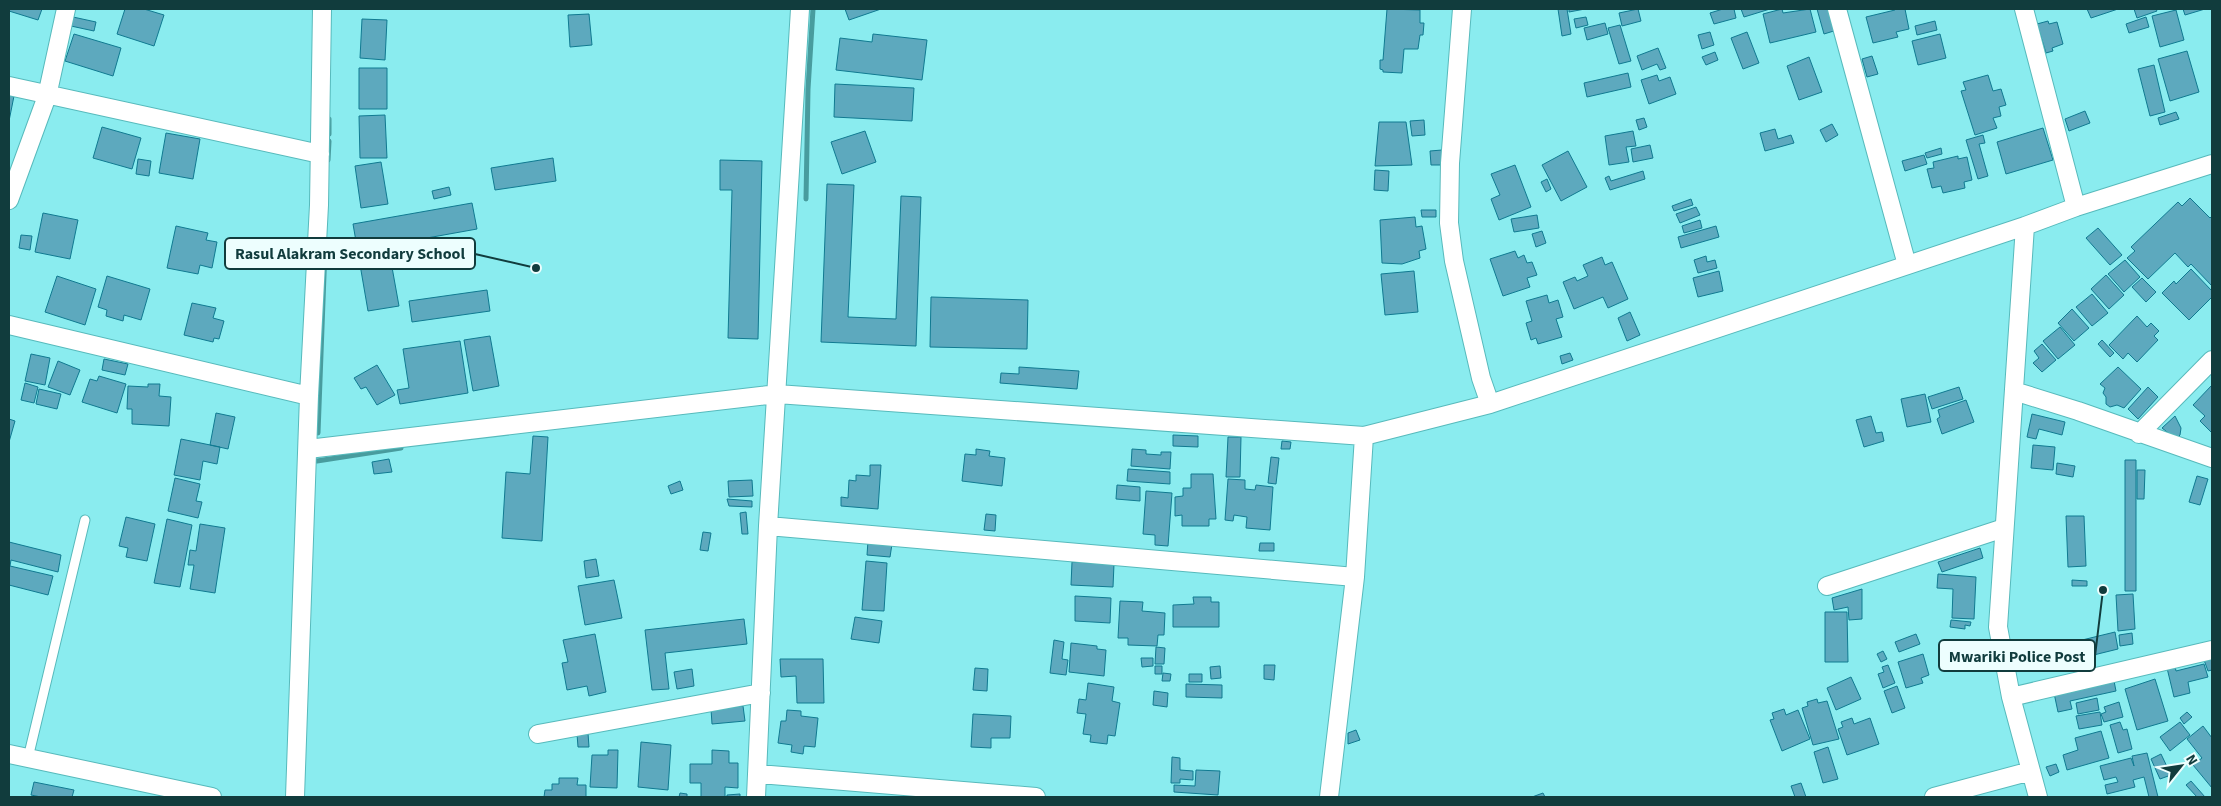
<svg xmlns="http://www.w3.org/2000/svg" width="2221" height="806" viewBox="0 0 2221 806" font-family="'Source Sans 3',sans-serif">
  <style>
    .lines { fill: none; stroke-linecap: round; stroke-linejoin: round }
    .stream { stroke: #489c9e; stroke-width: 5 }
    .building { fill: #5da9be; stroke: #107a91 }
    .lane-casing { stroke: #57babc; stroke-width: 11 }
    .street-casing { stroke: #57babc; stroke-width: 20 }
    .lane { stroke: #fff; stroke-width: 9 }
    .street { stroke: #fff; stroke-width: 18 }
    .leader { fill: none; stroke: #113c3d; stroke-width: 2 }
    .callout-dot { fill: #113c3d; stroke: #edfefe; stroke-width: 2 }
    .callout { fill: #edfefe; stroke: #113c3d; stroke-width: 2 }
    .callout-label { font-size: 16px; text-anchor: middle; font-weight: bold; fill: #113c3d }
  </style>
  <rect width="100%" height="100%" fill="#8aecef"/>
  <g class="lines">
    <!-- stream -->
    <path class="stream" d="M329,119V134
      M328,160L329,141
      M806,199L808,89L813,9
      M318,433L325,248
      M317,461L401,448"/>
  </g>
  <!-- building -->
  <path class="building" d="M9,9H42L38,20L9,11Z
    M125,9H144L164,15L154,46L117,34Z
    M845,9H881L849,20Z
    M1387,9L1420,10V23H1424L1423,35H1420L1418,49H1404L1402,73L1383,72V70L1380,69V60H1383Z
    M1558,9H1567L1571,34L1562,36Z
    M1569,9H1585L1569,12Z
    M1638,9L1641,21L1622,26L1619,13Z
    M1723,9H1734L1736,18L1714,24L1710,13Z
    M1741,9H1770L1744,17Z
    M1782,9L1783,13L1810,9L1816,32L1770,43L1763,14Z
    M1817,9H1832L1837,30L1824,34Z
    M1895,9H1905L1909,29L1896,32L1898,37L1873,43L1866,17L1895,10Z
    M2087,9H2118L2091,18Z
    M2134,9H2156L2157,11L2137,18Z
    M2183,9H2205L2185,15Z
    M2176,10L2184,40L2160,47L2152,16Z
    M589,14L592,45L570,47L568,15Z
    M73,17L96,22L94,31L71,26Z
    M1586,17L1588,25L1576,28L1574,19Z
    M2146,17L2149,27L2129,33L2126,24Z
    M362,19L387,20L385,60L360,58Z
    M1935,21L1937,30L1917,35L1915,26Z
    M2048,21L2049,24L2057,22L2063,44L2052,48L2053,51L2046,53L2037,24Z
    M1605,23L1608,34L1587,40L1584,28Z
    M1620,25L1631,61L1619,64L1608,28Z
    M1710,32L1714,45L1702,49L1698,35Z
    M1747,32L1759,63L1743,69L1731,38Z
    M74,34L121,48L113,76L65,61Z
    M873,34L927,40L922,80L836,70L840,38L872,42Z
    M1940,34L1946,58L1918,65L1912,41Z
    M1658,48L1666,68L1660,70L1657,64L1642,70L1637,56Z
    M2187,51L2199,92L2170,101L2158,59Z
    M1715,52L1718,60L1706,65L1702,57Z
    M1872,56L1878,74L1867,77L1862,59Z
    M1809,57L1822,92L1799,100L1787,66Z
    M2154,65L2165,112L2150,116L2138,69Z
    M359,68H387V109H359Z
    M1628,73L1631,87L1587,97L1584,83Z
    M1657,75L1659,81L1670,77L1676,94L1649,104L1641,80Z
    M1988,75L1993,91L2001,89L2006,105L1999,107L2001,116L1993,118L1997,128L1975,135L1961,91L1966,90L1963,82Z
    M835,84L914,88L912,121L834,117Z
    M9,95L14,96L9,121Z
    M2085,111L2090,123L2069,131L2065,119Z
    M2176,112L2179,119L2160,125L2158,118Z
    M385,115L387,158H360L359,116Z
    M1644,118L1647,127L1639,130L1636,120Z
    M1424,120L1425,135L1412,136L1410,121Z
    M1379,122H1406L1412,165L1375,166Z
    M1832,124L1838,135L1826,142L1820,130Z
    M102,127L141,138L132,169L93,158Z
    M2043,128L2053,160L2006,174L1997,142Z
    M1775,129L1778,139L1791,135L1794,143L1765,151L1760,133Z
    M865,131L876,162L842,174L831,142Z
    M1633,131L1636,146L1626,147L1629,162L1609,165L1605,136Z
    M166,133L200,139L193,179L159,173Z
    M1983,135L1985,143L1979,144L1988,176L1978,179L1966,140Z
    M1650,145L1653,158L1633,162L1631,149Z
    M1941,148L1942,154L1927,158L1925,153Z
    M1442,150L1443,165H1431L1430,151Z
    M1568,151L1587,187L1561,201L1542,165Z
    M1924,155L1927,164L1905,171L1902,161Z
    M1958,156V159L1967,157L1972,180L1964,182L1965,188L1943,193L1941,186L1932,188L1927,169L1934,168L1933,162Z
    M553,158L556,181L495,190L491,168Z
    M138,159L151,161L149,176L136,174Z
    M720,160L762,161L758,339L728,338L732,190H720Z
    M381,162L388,204L361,208L355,166Z
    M1515,165L1531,207L1499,220L1491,199L1500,195L1491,174Z
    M1375,170L1389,171L1388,191L1374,190Z
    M1643,171L1645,179L1610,190L1605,178L1609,176L1611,181Z
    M1547,179L1551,189L1546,192L1541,182Z
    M827,184L854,185L848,317L896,319L901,196L921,197L916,346L821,342Z
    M449,187L451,195L434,199L432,191Z
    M2190,198L2210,218L2212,216V286L2191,264L2188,267L2175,253L2148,279L2127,258L2135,251L2131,247L2178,202L2182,206Z
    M1691,199L1693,205L1674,211L1672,206Z
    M472,203L477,229L388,245L399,306L368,311L353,224Z
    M1696,207L1700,215L1680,223L1676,214Z
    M1421,210H1436V217H1422Z
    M43,213L78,220L70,259L35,252Z
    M1537,215L1539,228L1514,232L1511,219Z
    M1415,217L1416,227L1422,226L1426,249L1419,251L1420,258L1402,264L1382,263L1380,220Z
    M1700,220L1702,228L1684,233L1682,226Z
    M176,226L208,233L206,240L217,242L212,268L200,265L198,274L167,268Z
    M1716,226L1719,237L1681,248L1678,237Z
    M2098,228L2122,255L2110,265L2086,238Z
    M1542,231L1546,243L1536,247L1532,234Z
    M21,235L32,236L30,250L19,248Z
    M1515,251L1518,258L1524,255L1527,263L1532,262L1537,275L1527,278L1530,287L1503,296L1490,259Z
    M1706,256L1707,262L1715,260L1717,268L1698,273L1694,260Z
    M1602,257L1605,265L1612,262L1628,299L1608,308L1603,297L1574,309L1563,282L1575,277L1577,281L1588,276L1583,265Z
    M2125,260L2140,277L2124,292L2108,274Z
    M2191,269L2212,291V297L2189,320L2162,293L2174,281L2176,284Z
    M1414,271L1418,312L1385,315L1381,274Z
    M1719,271L1723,291L1698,297L1693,278Z
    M2106,275L2124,295L2109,309L2091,289Z
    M57,276L96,289L85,325L45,312Z
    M107,276L150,289L141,320L124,315L123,321L106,316L107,310L98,307Z
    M2142,278L2156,292L2146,302L2132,287Z
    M487,290L490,311L412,322L409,301Z
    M2092,294L2108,313L2092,326L2076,307Z
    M1547,295L1549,303L1558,300L1563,317L1556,319L1562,337L1538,344L1536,338L1531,340L1526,323L1532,321L1526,301Z
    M931,297L1028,300L1027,349L930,347Z
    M192,303L216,308L213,318L224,321L219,339L214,338L213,342L184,335Z
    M2072,309L2089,328L2074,341L2058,323Z
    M1630,312L1640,335L1627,341L1618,318Z
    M2137,316L2147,327L2151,323L2159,331L2154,336L2158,340L2137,362L2128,353L2123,359L2109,345Z
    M2060,327L2075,345L2058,359L2043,341Z
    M490,336L499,386L473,391L464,340Z
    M2102,340L2114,353L2110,357L2098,344Z
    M460,341L468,393L400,404L397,390L409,388L403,349Z
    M2042,344L2056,360L2042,372L2033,363L2039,358L2034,351Z
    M1570,353L1573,360L1562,364L1560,356Z
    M31,354L50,358L45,385L25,381Z
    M104,359L128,364L125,375L102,370Z
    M58,361L80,370L70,395L48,387Z
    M377,365L395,395L377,405L366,387L361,389L354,378Z
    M1019,367L1079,371L1077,389L1000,383L1001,373L1019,374Z
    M2118,367L2141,389L2124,408L2117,405L2110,407L2106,404V397L2103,393L2105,388L2100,384Z
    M99,376L126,384L117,413L82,402L90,379L97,381Z
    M25,383L38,387L34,403L21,400Z
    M148,384H160L159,396L171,397L169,426L132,424V409H127L128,386L148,387Z
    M2212,385V433L2200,421L2205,416L2193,405Z
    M1959,387L1963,399L1932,409L1928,397Z
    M2148,387L2158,397L2138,419L2128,409Z
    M39,389L61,394L57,409L36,404Z
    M1925,394L1931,422L1907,427L1901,399Z
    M1966,400L1974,422L1942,434L1937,419L1940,417L1938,410Z
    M216,413L235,417L228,449L210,445Z
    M2032,414L2065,422L2062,435L2039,429L2036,439L2027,437Z
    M1871,416L1876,433L1882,432L1884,441L1864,447L1856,420Z
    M2175,416L2181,428L2180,435L2176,439L2162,428Z
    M9,419L15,421L9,442Z
    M1173,435L1198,436V447L1173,446Z
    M533,436L548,437L542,541L502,538L506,472L530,474Z
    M1228,437H1241L1240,477H1226Z
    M181,439L220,447L217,464L203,461L200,480L174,475Z
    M1282,441L1291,442L1290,449H1281Z
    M2033,445L2055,447L2053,470L2031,468Z
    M976,449L990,451L989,456L1005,458L1002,486L962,481L965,454L976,455Z
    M1132,449L1146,450V454L1161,455V452H1171L1170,469L1131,466Z
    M1271,457L1279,458L1276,484L1268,483Z
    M389,459L392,472L374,474L372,462Z
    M2125,460H2136V591H2125Z
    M2057,463L2075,466L2073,477L2056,474Z
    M870,465H881L878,509L841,506V497L848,498L849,480L856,481V475L870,476Z
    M1128,469L1170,472V484L1127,481Z
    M2137,470H2145L2144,499H2137Z
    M1191,474H1213L1216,519H1209V526H1182V515L1175,516V497L1183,496V488H1191Z
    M2197,476L2208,479L2200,505L2189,502Z
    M175,478L200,484L196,501L202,502L198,518L168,511Z
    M1228,479L1245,480V489L1255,490L1256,485L1273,487L1270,530L1246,528L1247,517L1234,515L1233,521L1225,520Z
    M752,480L753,496L729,497L728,481Z
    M680,481L683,490L671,494L668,486Z
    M1117,485L1140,487V501L1116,499Z
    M1146,491L1172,493L1168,546L1155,545V535L1143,534Z
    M727,499L752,501V507L729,506Z
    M746,512L748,534H742L740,513Z
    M986,514L996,515L995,531L984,530Z
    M2066,516H2084L2086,566L2068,567Z
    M126,517L155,524L147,561L126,557L128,548L119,546Z
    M167,519L192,525L180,587L154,583Z
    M200,524L225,528L215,593L190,589L194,565H188L190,550L196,551Z
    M703,532L711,533L708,551L700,550Z
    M868,541L892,544L890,557L867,555Z
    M9,542L61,555L58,572L11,560L10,566L53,576L48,595L9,585Z
    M1260,543H1274V551H1259Z
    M1980,548L1983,558L1942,572L1938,562Z
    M596,559L599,576L586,578L584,561Z
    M866,561L887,563L884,611L862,610Z
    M1072,562L1114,564L1113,587L1071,585Z
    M1938,574L1976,577L1974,619L1952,618L1953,589L1937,588Z
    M614,580L622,618L585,625L578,586Z
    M2072,580L2087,581V586H2072Z
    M1862,589V619L1849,620L1848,607L1834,610L1832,598Z
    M2133,594L2135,629L2118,631L2116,595Z
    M1075,596L1111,598L1110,623L1075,621Z
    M1193,597H1211V602H1219V627H1173V605L1194,604Z
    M1120,601L1143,602L1142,611L1165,613L1164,635H1158L1157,646L1128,645V638H1118Z
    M1825,612H1847L1848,662H1825Z
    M855,617L882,621L879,643L851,639Z
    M744,619L747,644L665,653L669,689L652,690L645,630Z
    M1951,620L1971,622L1970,626L1965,625V629L1950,627Z
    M2115,632L2118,649L2045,667L2041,650Z
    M2132,633L2133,644L2120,646L2119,635Z
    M595,634L606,692L589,696L587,686L567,690L562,663L568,662L563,640Z
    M1916,634L1920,644L1899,652L1895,642Z
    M1054,640L1064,642L1062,659L1068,660L1066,675L1050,673Z
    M1071,643L1097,646V649L1106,650L1104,676L1069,672Z
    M1156,647L1165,648L1164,664H1155Z
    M1883,651L1887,659L1881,662L1877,654Z
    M1923,654L1929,675L1921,678L1923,683L1906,688L1898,662Z
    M1141,658H1153V666L1142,667Z
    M2212,658V670L2208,671L2204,660Z
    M780,659H823L824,703H797L796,676L781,677Z
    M2204,664L2208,677L2188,682L2190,693L2174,697L2167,668L2175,666L2176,671Z
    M1264,665H1275L1274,680L1264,679Z
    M1888,665L1895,683L1883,688L1878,674L1884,672L1882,667Z
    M1155,666H1162V674H1155Z
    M1220,666L1221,678L1211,679L1210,667Z
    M975,668L988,669L987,691L973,690Z
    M692,669L694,686L677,689L674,672Z
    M1163,673L1171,674L1170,681H1162Z
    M1189,674H1202V682H1189Z
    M1851,677L1861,699L1836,710L1827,688Z
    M2155,679L2168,721L2137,730L2125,689Z
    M2114,681L2116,691L2070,701L2072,709L2058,712L2054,693Z
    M1088,683L1114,687L1112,701L1120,703L1115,736L1108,735L1107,744L1090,742L1091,735L1083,734L1086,714L1077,713L1079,699L1086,700Z
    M1186,684L1222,685V698L1186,697Z
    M1897,686L1905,708L1892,713L1884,691Z
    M1154,691L1168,693L1167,707L1153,705Z
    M2097,698L2099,710L2078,714L2076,703Z
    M1817,699L1818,703L1827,701L1839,739L1813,745L1802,708L1808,706L1807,702Z
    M2119,702L2123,717L2104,722L2101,714L2106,712L2104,707Z
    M743,706L745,721L712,724L711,709Z
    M1784,709L1786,715L1798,710L1810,739L1782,751L1770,720L1774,719L1772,713Z
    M787,710L801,711V716L818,718L815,747L804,746L803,754L791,752L792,745L778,743L781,721H786Z
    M2100,712L2102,725L2079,729L2076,716Z
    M2187,712L2192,717L2184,724L2180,718Z
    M973,714L1011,716L1010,738H991V748L971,747Z
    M1852,718L1854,724L1870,718L1879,744L1847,755L1838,729L1843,727L1841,722Z
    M2120,722L2123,730L2127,729L2132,749L2118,753L2110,725Z
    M2180,722L2190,735L2170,751L2160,737Z
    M2203,726L2212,738V788L2193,765L2202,758L2187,739Z
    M1356,730L1360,740L1348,744V733Z
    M2101,731L2109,758L2067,770L2063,755L2078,750L2075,738Z
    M588,733L589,747H578L577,734Z
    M641,742L671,745L668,790L638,787Z
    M1828,747L1838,779L1823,783L1814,752Z
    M608,750H618L617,788L590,787L592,755H608Z
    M712,750L729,751V763H738V788L725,787V797H701V783H690V764H712Z
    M2147,753L2158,797H2149L2144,777L2133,780L2135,787L2107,794L2105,785L2118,782L2116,777L2104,780L2100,766L2131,758L2134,766L2132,756Z
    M2161,754L2171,775L2160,779L2151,759Z
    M1172,757L1180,758V770L1193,771V780L1180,779V783H1171Z
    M2056,764L2059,772L2050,776L2046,767Z
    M1196,770L1220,771L1218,795L1174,792V785L1195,786Z
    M559,778H578L577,785H586V797H544L545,790H552V784H559Z
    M2191,781L2205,797H2197L2186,785Z
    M34,782L74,790L72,797H41L31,795Z
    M1801,783L1806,797H1795L1791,786Z
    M680,793L687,794V797H679Z
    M1543,793L1545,797H1532Z
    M740,794V797H727V795Z"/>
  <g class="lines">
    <defs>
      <path id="lane" d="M28,758L85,520"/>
      <path id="street" d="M1462,9L1450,163L1449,223L1454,261L1481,378L1490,404
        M1837,9L1907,265
        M2024,9L2076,207
        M9,86L320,154
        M9,200L47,96L66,9
        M2025,226L1998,627L2011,697L2038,797
        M9,325L309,396
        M2014,391L2078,411L2212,458
        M2139,434L2212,360
        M308,449L777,394L1364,436L1490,404L2025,226L2076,207L2212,164
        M768,526L1355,577
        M1827,586L2004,528
        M2011,697L2212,650
        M538,734L761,693
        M9,754L212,797
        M758,774L1036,797
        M295,797L309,396L319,205L322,9
        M756,797L768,526L800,9
        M1329,797L1355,577L1364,436
        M1934,797L2031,771"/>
    </defs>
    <!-- lane casing -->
    <use href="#lane" class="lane-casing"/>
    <!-- street casing -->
    <use href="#street" class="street-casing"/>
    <!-- lane -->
    <use href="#lane" class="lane"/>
    <!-- street -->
    <use href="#street" class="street"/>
  </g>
  <!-- callouts -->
  <path class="leader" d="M536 268L475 254M2103 590L2095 656"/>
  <g class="callout-dot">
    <circle cx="536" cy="268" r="5"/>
    <circle cx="2103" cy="590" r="5"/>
  </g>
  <g class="callout">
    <rect x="225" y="238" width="250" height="31" rx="5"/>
    <rect x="1939" y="640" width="156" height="31" rx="5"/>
  </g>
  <g class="callout-label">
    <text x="350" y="259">Rasul Alakram Secondary School</text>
    <text x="2017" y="662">Mwariki Police Post</text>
  </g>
  <!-- border -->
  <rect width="2221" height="806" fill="none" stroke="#113c3d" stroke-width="20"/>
  <!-- north arrow -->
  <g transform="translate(2181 766) rotate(60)" stroke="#edfefe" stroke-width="4" paint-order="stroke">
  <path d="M0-4L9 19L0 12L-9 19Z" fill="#113c3d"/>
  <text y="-8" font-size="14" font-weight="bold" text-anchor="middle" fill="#113c3d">N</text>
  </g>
</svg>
